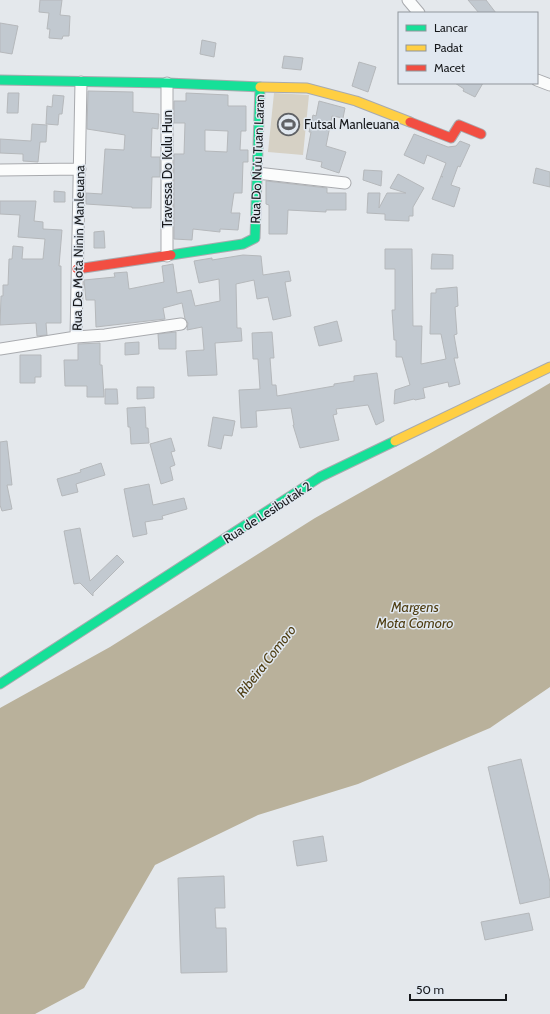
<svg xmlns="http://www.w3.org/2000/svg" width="550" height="1014" viewBox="0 0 550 1014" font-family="Cabin,sans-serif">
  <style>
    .green { fill: #d6d1c5 }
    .water { fill: #b9b19b }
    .building { fill: #c2c9d0; stroke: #b5b8bb; fill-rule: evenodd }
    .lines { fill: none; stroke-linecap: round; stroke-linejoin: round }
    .street-casing { stroke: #a8aaae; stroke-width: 13 }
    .fast-casing { stroke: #a8aaae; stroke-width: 11 }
    .slow-casing { stroke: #a8aaae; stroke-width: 11 }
    .jam-casing { stroke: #a8aaae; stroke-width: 11 }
    .street { stroke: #fbfcfc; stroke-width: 11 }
    .fast { stroke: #16e098; stroke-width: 9 }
    .slow { stroke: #ffcf43; stroke-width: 9 }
    .jam { stroke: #f24e42; stroke-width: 9 }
    .labels { text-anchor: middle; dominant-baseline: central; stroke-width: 3; stroke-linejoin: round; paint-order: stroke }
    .poi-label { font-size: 13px; fill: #17191c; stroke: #e1e8f0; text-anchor: start }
    .street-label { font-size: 13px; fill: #17191c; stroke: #e1e8f0 }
    .water-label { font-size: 14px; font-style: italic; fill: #4f3e13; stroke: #e1e8f0 }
  </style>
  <rect width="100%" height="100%" fill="#e4e8ec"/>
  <!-- green -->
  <path class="green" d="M274,93L309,95L303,155L268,152Z"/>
  <!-- water -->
  <path class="water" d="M550,383V687L490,728L358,784L258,815L155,865L84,988L35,1014H0V708L110,647L315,518L429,454Z"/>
  <!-- building -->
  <path class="building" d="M40,0H62L60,15L70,16L69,36H63L62,39L49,38L50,29H47L49,13L39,12Z
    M468,0H486L496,13H479Z
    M0,23L18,26L12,54L0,52Z
    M202,40L216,43L214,57L200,54Z
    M284,56L303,58L301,70L282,68Z
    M359,62L376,67L368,92L352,86Z
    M455,83H483L475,97L463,91L464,89Z
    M88,91L133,92V112L159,114L158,129L152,128L151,157H160V177H152L151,208H132V207L86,204V193L102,194L105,149L124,150L125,135L87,129Z
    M8,93H19L18,113H7Z
    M186,93L228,95V106H246V131H241L240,150H248V162H243L242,193H234L231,213H240L238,230L220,229V232L193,229L192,240L174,239V154H184L185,123H174V101H186ZM205,130L228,131L227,152L205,151Z
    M53,95L64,96L62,114H59L58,125L46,124L47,106L52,107Z
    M319,101L345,108L343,118L332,116L326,146L346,152L339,173L321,167L322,162L306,159L311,132H309L313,115L316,116Z
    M32,124L47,125L46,142H40L38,162L23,161V154L0,153V139L31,141Z
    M414,134L448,147L456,146L460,141L470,145L460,167L458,166L451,185L460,188L454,207L432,199L441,176L443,177L441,176L446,163L427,155L424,164L404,155Z
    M536,168L550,172V187L533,183Z
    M364,170L382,171L381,186L363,180Z
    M398,174L424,188L413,207V216H409V221L385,220V214L367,213L368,193H380L379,208L387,193H406L390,188Z
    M266,181L327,188V193H346V210H326V212L288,210L287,234H269V205L266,204Z
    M54,191L65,192V202H54Z
    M0,201H36L34,221L43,222V229L62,230L59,266H61V323H46L47,335L37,336L36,323L0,325L1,296H3V285H8L9,259H12L13,246L23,247L22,259H43L45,239L18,237L20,215L0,214Z
    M104,231L105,248H94V232Z
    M385,249H412L413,326H422L421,364L446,359L441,334H430L431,293H436V289L457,287L458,306L455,307L457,334L454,335L458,358H454L460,384L449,387L448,382L423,388L425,398L415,400L414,399L394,404L395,390L410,385L402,357H396V340H394L392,310H395V269H385Z
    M432,254L453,255V269H431Z
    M243,255L261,256L263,275L289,271L291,281L285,282L291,316L273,320L268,297L257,299L254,280L236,284L237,328H241L242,341L215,343L217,375L188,376L186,351L204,350L202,327L187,330L188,323L185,319L182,303L163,308L165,319L96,327L95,300H86L84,280L115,277L114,273L127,272L129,289L164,282L162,266L173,264L177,293L191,290L195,306L220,301L219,279L199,283L194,261L212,258V260Z
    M337,321L342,341L319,346L314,327Z
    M176,332V349H159L158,334Z
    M272,332L274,358H270L272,385H276L277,396L334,386V384L354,381V376L377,373L384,421L376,425L368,405L336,409L337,414L333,415L339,440L300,448L293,425H294L291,408L256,411L257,427L241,428L239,390L260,389L258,359H253L252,333Z
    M139,342V354L125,355V343Z
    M100,343V365H102L104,397H87V386H65L64,360H78V344Z
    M20,355H41V377H35V383H20Z
    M137,387H154V398L137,399Z
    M105,389H117L118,404H105Z
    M145,407L146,428H148L149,443L131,444L130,427H128L127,408Z
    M213,417L235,421L232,436L224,435L221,449L208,446Z
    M171,438L175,451L171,452L175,465L170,467L173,480L161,484L150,444Z
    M7,441L12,485H7L12,509L2,511L0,505V442Z
    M101,463L105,475L76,484L78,492L62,496L57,479L81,472L80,470Z
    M149,484L153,505L184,498L187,509L162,516L163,519L145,522L147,534L133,537L124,489Z
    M80,528L90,581L117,555L124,562L93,593V596L80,583L74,584L64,531Z
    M521,759L550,882V897L520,904L488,767Z
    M323,836L327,861L297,866L293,841Z
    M224,876L225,908H215L216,928H226L227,972L181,973L178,878Z
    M529,913L533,930L485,940L481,922Z"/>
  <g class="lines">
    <defs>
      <path id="street" d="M408,0L419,13
        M537,80L550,85
        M167,83V256
        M0,170L80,169
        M257,173L345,183
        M76,337L105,335L181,324
        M0,349L76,337L81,82"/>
      <path id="fast" d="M0,80L167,83L260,87L255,238L243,244L171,255
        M0,684L320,477L395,441"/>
      <path id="slow" d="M260,87L307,88L356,101L410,122
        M395,441L550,367"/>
      <path id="jam" d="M410,122L451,138L459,125L481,134
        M77,269L171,255"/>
    </defs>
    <!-- street casing -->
    <use href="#street" class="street-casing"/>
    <!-- fast casing -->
    <use href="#fast" class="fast-casing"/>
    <!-- slow casing -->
    <use href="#slow" class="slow-casing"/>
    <!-- jam casing -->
    <use href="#jam" class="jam-casing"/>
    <!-- street -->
    <use href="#street" class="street"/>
    <!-- fast -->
    <use href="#fast" class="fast"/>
    <!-- slow -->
    <use href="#slow" class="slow"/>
    <!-- jam -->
    <use href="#jam" class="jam"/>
  </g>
  <!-- icons -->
  <defs>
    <symbol id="stadium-ring" viewBox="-11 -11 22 22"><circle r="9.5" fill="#e1e8f0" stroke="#5f6165" stroke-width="1.5"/><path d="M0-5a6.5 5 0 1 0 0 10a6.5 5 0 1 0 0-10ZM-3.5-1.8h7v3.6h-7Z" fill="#5f6165"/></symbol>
  </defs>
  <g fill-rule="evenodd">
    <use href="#stadium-ring" x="276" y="112" width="25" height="25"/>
  </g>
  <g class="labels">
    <!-- poi labels -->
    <g class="poi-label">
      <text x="304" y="124">Futsal Manleuana</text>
    </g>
    <!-- street labels -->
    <g class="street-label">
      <text transform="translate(257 159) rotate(-88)">Rua Do Nu’u Tuan Laran</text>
      <text transform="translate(167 169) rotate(-90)">Travessa Do Kulu Hun</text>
      <text transform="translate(78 248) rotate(-89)">Rua De Mota Ninin Manleuana</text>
      <text transform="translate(267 512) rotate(-33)">Rua de Lesibutak 2</text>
    </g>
    <!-- water labels -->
    <g class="water-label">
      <text x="415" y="607">Margens<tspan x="415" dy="16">Mota Comoro</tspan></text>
      <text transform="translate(266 661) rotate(-52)">Ribeira Comoro</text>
    </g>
  </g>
  <!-- legend -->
  <rect x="398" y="12" width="140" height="72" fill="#e1e8f0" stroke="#90959b"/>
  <rect x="406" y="25" width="20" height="6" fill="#16e098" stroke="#90959b"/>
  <text x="434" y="32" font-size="12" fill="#17191c">Lancar</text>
  <rect x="406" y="45" width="20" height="6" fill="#ffcf43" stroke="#90959b"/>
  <text x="434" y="52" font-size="12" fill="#17191c">Padat</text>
  <rect x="406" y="65" width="20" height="6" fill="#f24e42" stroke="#90959b"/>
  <text x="434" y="72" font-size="12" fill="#17191c">Macet</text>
  <!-- scale -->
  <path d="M410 994v6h96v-6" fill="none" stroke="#17191c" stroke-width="2"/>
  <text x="416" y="994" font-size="12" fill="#17191c" stroke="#e1e8f0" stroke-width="3" paint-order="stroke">50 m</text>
</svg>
